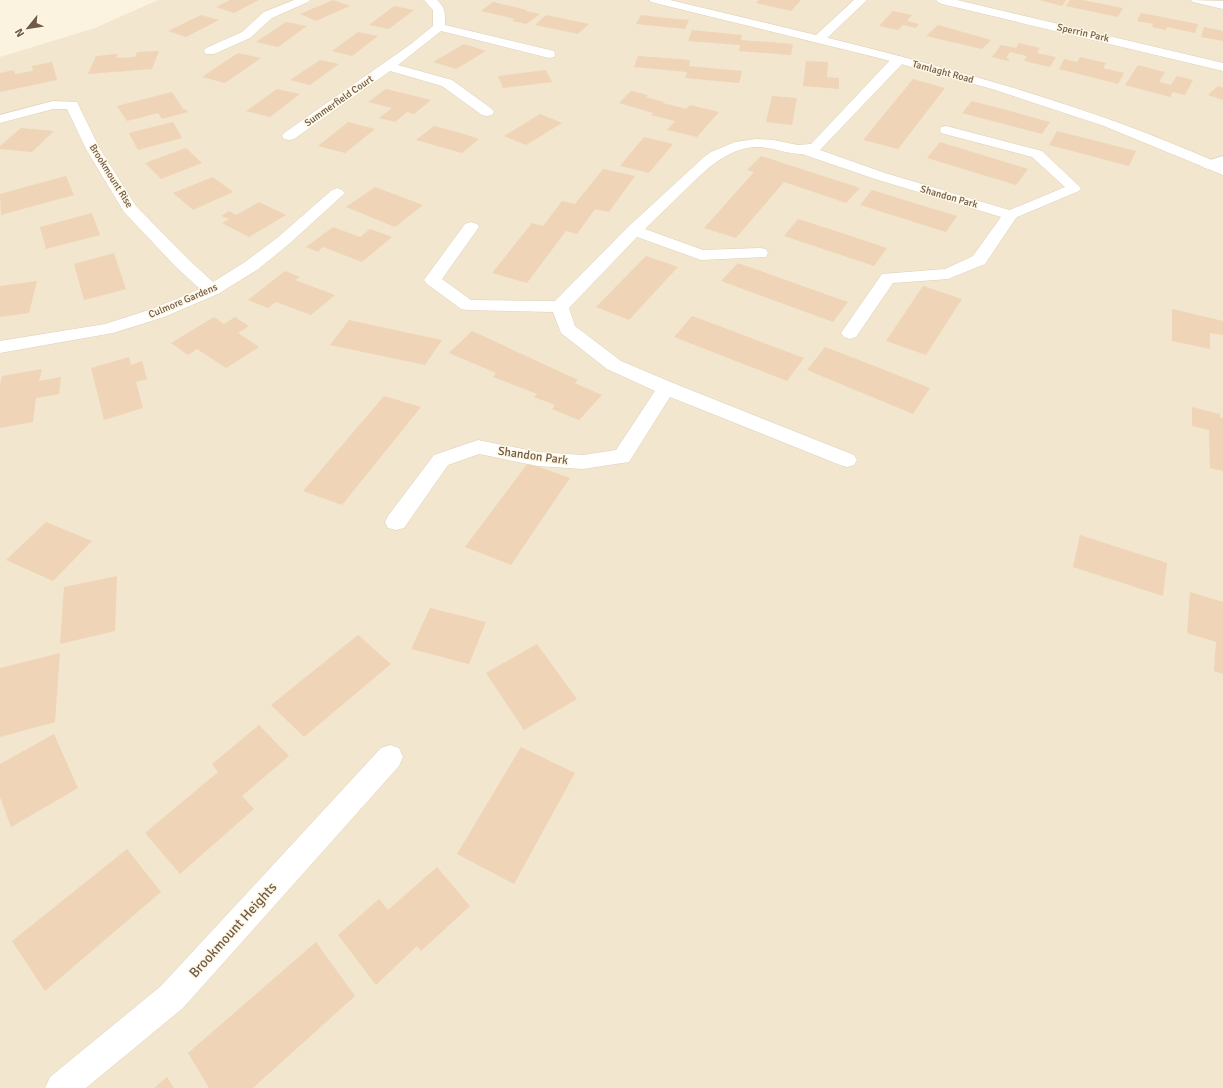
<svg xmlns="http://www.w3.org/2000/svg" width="1223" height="1088" viewBox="0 0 1223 1088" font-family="Signika,sans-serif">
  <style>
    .residential { fill: #f2e6ce }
    .building { fill: #efd4b7 }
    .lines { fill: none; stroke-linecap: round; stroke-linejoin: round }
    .lane-casing { stroke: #ded0bc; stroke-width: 1 }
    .street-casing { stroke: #ded0bc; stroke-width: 1 }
    .secondary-casing { stroke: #e0cfb7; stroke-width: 1 }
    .lane { fill: #fff; fill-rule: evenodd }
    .street { fill: #fff; fill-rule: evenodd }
    .secondary { fill: #fff; fill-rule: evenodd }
    .labels { text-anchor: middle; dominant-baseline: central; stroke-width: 3; stroke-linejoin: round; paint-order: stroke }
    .far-street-label { font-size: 10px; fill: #705b48; stroke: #fef7e4 }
    .street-label { font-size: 12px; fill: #705b48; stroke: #fef7e4 }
    .near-street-label { font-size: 14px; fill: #705b48; stroke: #fef7e4 }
  </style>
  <rect width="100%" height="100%" fill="#fbf3df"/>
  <!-- residential -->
  <path class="residential" d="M158,0H1223V1088H0V57L95,28Z"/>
  <!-- building -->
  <path class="building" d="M230,0H259L234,13L216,7Z
    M333,0L350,6L316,21L300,14Z
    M759,0H801L791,11L756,3Z
    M1039,0H1066L1062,6Z
    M1070,0H1082L1123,8L1118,17L1066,6Z
    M493,2L527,10L526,11L540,14L526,24L512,21L515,19L481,11Z
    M394,6L414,10L389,29L369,25Z
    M893,11L912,15L907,21L919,24L916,28L903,25L898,30L879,26Z
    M1141,13L1198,24L1195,33L1167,27L1166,30L1152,27L1153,24L1137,21Z
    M201,15L219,20L186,37L168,31Z
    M546,15L589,24L578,34L535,25Z
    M641,15L666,18L689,20L685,29L636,24Z
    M286,22L307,26L278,47L256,42Z
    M938,25L991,40L982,49L926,36Z
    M1204,27L1223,31V41L1201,37Z
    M692,30L742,35L741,40L793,44L791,55L739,51L740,45L688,41Z
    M358,32L378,36L352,56L332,51Z
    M1019,43L1040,48L1037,53L1056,57L1050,67L1024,61L1027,56L1010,52L1006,58L1010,59L1008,61L992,57L1001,45L1016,48Z
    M464,44L486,51L456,69L433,62Z
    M159,51L152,69L88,74L96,56L118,54L116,58L135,57L137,52Z
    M238,53L261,58L225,83L202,77Z
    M638,56L690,60L689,66L742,71L739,83L685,78L687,72L634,67Z
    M1080,57L1106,63L1103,68L1124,73L1118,84L1059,69L1064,59L1077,62Z
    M320,60L339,64L310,85L290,80Z
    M806,61L828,62L827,77L839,78V89L803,86Z
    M52,62L57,80L0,92V73L14,70L15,74L33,71L32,66Z
    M1138,65L1165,72L1159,82L1171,85L1177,76L1193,80L1185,95L1173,92L1170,97L1125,85Z
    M546,70L552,82L503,88L498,76Z
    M913,79L945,88L898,149L863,140Z
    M1218,86L1223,88V100L1208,95Z
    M277,89L300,94L270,117L246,111Z
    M386,89L431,100L414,114L407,112L395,122L379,118L392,108L368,102Z
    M631,91L648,95L646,97L664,102L663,103L686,109L690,105L719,112L697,137L667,130L675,121L651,115L653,113L619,103Z
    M172,92L184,110L186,109L188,112L162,119L158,113L127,121L117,106Z
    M772,96L797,98L792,125L766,122Z
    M972,101L1010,111L1050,122L1042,134L962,113Z
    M540,114L562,123L526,145L504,136Z
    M173,122L182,138L138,150L129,133Z
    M348,122L375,129L345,153L318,146Z
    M434,126L457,132L479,139L462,153L416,140Z
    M21,128L54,131L32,152L0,149V146Z
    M1057,131L1077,136L1136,151L1129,166L1049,145Z
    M644,137L673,144L649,173L620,166Z
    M940,142L1005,162L1028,169L1016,185L927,158Z
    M186,148L202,163L161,179L145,163Z
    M761,156L860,188L846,203L784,182L736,238L704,228L754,172L747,170Z
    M603,169L635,176L609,212L595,209L577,234L566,231L527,283L492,273L532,223L543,226L562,201L575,204Z
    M66,176L74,195L1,215L0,194Z
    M213,177L233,192L193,210L173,193Z
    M375,187L423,205L395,227L346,207Z
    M872,190L914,203L957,216L946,232L860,205Z
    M259,202L286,215L249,237L222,223L229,219L221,216L229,211L236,215Z
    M92,213L100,235L46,249L40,227Z
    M798,219L842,233L887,248L874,266L784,236Z
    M333,227L360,237L370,229L392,237L362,262L323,247L318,252L306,247Z
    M114,253L126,289L84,300L74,264Z
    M646,256L678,267L629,320L596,307Z
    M738,263L825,294L848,302L833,322L721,281Z
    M285,271L300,277L295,280L335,295L311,315L276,302L268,308L248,300Z
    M37,281L29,313L0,317V286Z
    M923,286L962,299L926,355L886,341Z
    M1172,309L1223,321V335L1210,333V349L1172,341Z
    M692,316L714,324L804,358L787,381L674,337Z
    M214,317L224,324L235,317L249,326L238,333L259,347L226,368L197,349L188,355L171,343Z
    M349,320L418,335L442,340L425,365L330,345Z
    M472,331L578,380L575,383L602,395L579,420L552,409L555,405L534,397L537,394L493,377L496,373L449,353Z
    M825,347L877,367L930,388L913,414L807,370Z
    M129,357L131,365L142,361L147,379L136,382L143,408L104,420L91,368Z
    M42,369L39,381L61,377L59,394L36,398L33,422L0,428V384L2,376Z
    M384,396L421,407L342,505L303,491Z
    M1192,407L1220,414V418H1223V471L1210,468L1209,430L1192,426Z
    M528,463L570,478L511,565L465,547Z
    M46,522L92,541L53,581L6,560Z
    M1080,535L1167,563L1163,596L1073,567Z
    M117,576L115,631L60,644L64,587Z
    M1190,592L1223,602V674L1214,671L1216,642L1187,633Z
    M430,608L486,622L469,664L411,649Z
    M358,635L391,664L304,737L271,705Z
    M537,644L577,699L524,730L486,673Z
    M60,653L55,722L0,737V668Z
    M259,725L289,756L242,796L254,809L180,874L145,833L218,772L212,764Z
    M54,734L78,788L11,827L0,797V764Z
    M521,747L575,773L514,884L457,854Z
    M127,849L161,892L45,991L12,941Z
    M437,867L470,906L421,951L417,946L376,985L338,935L379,899L388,910Z
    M316,942L355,996L253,1088H209L188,1053Z
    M167,1077L174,1088H154Z"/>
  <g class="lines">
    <defs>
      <path id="lane" d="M946,126L1042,151L1081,188L1079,191L1015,218L1010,219L1005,218L1003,215L1005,212L1065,187L1032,157L941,133L940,130L941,127Z"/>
      <path id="street" d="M294,0H310L308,2L272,18L250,38L214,54H206L204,51L206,48L242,32L264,12Z
        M424,0H437C446,9 445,12 445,25L554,51L555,54L554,57L549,58L441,31L398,65L452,80L492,109L494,112L492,115L487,116L482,115L442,86L390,71L294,139L289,140L284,139L282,136L284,133L411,44L433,26V10Z
        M854,0H867L823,42H815L813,39L815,36Z
        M936,0H957L1223,63V71L942,4L938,2Z
        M1191,0L1223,1V9L1193,2Z
        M898,56L903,57L904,60L903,63L820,150L885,173L1016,212L1018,215L985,264L948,279L893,283L856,337L850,339L844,337L841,333L882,274L945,269L973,256L1001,217L875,179L802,154C786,154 771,146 754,147C724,150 705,171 685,190C672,203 658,216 645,229L703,250L760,248L766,249L768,253L766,257L701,260L637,237L569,308L575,326L621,361L673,383L854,455L857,460L854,465L847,467L840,465L670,397L629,462L583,469L538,466L479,454L448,465L404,528L396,530L388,528L385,522L388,516L434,455L478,440L538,452L583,455L616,450L655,391L607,369L561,333L553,312L467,310L461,309L427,284L424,280L465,224L471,222L477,224L479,227L442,279L471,300L555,301L628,227L704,157L711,152L735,142L756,139L773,140L798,145L811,144L893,57Z
        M53,101L77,102L100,149L136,206L188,259L213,282L245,262L277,238L332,190L337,188L342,190L345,193L289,244L257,270L218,294L164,317L113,333L0,353V341L105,324L152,309L200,289L176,267L124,212L86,149L67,109H53L0,123V115Z
        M1223,156V165L1209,169L1204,168L1202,165L1204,162Z
        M390,745L399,748L403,757L399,766L183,1008L86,1088H45L50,1077L161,986L381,748Z"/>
      <path id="secondary" d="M649,0H670C857,45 1047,86 1223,165V175L1104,126L992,89L879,58L651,2Z"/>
    </defs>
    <!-- lane casing -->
    <use href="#lane" class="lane-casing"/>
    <!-- street casing -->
    <use href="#street" class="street-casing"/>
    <!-- secondary casing -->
    <use href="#secondary" class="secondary-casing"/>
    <!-- lane -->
    <use href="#lane" class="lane"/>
    <!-- street -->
    <use href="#street" class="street"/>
    <!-- secondary -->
    <use href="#secondary" class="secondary"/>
  </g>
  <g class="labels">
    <!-- far-street labels -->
    <g class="far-street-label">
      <text transform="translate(1083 33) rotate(13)">Sperrin Park</text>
      <text transform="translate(943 72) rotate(15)">Tamlaght Road</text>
      <text transform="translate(339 101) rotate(-35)">Summerfield Court</text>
      <text transform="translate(111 176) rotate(58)">Brookmount Rise</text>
      <text transform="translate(949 197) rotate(16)">Shandon Park</text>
      <text transform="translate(183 301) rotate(-23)">Culmore Gardens</text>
    </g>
    <!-- street labels -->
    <g class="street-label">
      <text transform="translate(533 456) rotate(8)">Shandon Park</text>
    </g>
    <!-- near-street labels -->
    <g class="near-street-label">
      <text transform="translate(233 930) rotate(-48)">Brookmount Heights</text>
    </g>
  </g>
  <!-- north arrow -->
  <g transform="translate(28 28) rotate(240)" stroke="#fef7e4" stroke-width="3" paint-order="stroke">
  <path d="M0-3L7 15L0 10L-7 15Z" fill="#705b48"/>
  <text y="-6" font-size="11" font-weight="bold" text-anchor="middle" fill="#705b48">N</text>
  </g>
</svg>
